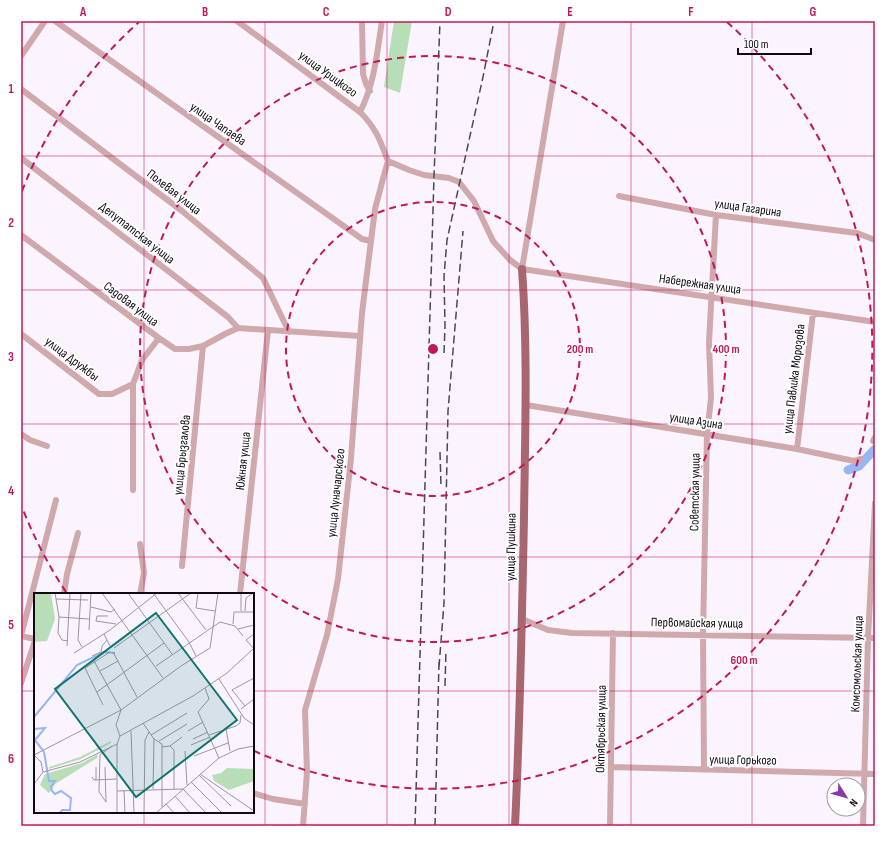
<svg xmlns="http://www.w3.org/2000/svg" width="896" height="847" viewBox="0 0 896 847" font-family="'Sofia Sans Condensed',sans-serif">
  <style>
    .green { fill: #b7deb7 }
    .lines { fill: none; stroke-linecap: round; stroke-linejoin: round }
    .river { stroke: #96b6f6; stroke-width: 9 }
    .minor { stroke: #cfa9ac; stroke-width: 6 }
    .major { stroke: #a8676e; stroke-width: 8 }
    .rail { stroke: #4e4751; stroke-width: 1.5; stroke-dasharray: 8 4; stroke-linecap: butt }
    .grid { fill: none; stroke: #c2185b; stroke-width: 1; stroke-opacity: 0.55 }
    .ring { fill: none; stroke: #c2185b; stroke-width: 2; stroke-dasharray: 7 5 }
    .labels { text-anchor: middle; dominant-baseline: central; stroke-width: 4; stroke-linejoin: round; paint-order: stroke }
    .street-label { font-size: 13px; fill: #0f0912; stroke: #fff }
    .inset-river { fill: none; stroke: #96b6f6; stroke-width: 2 }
    .inset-road { fill: none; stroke: #9d96a0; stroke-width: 1 }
    .view { fill: #0f766e; fill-opacity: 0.15; stroke: #0f766e; stroke-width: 2 }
    .inset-edge { fill: none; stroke: #0f0912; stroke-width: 2 }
    .centre { fill: #c2185b; stroke: #fff; stroke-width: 2 }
    .ring-label { font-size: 12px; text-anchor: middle; font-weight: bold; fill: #c2185b; stroke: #fff; stroke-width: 4; stroke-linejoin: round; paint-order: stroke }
    .neatline { fill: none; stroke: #c2185b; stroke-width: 1.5 }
    .grid-label { font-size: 13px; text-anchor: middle; font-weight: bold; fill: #c2185b }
  </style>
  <rect width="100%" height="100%" fill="#fbf4ff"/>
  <!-- green -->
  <path class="green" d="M394,21H412L400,93L384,87Z"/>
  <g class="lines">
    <!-- river -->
    <path class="river" d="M848,470L859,466L875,449"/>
    <!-- minor -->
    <path class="minor" d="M55,21L362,239L371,241
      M237,21L360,112C376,128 380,140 388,161
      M362,21L363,74L366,84L370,91
      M21,56L45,21
      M21,89L182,211L263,278L289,332
      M360,112C375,83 377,52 382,21
      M21,158L228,317L238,328
      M388,161L409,170L424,175L449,178L459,182L474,201L493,241L510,260L522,269L875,322
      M619,196L716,215L857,233L875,240
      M21,235L159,338L175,349H189L203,346L225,334L238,328L360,336
      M522,269L563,21
      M21,334L99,394H112L133,384L142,360L159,338
      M133,384V490
      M526,405L797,449L854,461L861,459
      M21,434L30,440L47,446
      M873,441L875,437
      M797,449L813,313
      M182,566L203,346
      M64,594L67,574L78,533
      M140,594L144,573L140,544
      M240,594L268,330
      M522,619L548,630L572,633L875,638
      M21,636L56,500
      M21,636L35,639
      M21,683L35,641
      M611,767L875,774
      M704,770L703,634L707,434L711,398L709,342L716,215
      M253,793L273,799L305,804
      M303,826L307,772L305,710L327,635L338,579L351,458L362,313L375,209L384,175L388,161
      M610,826L613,633
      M863,826L868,638L875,503"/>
    <!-- major -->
    <path class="major" d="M515,826C520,723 522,620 524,517C525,435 528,352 522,269"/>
    <!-- rail -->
    <path class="rail" d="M444,353L445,326L444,276L447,240L483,77L494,21
      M440,452L441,486
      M439,667L444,603L448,411L463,231
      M445,686L446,650
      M415,826L434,176L440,21
      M435,826L439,662"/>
  </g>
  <!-- grid -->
  <path class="grid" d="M144,21V594M265,21V826M387,21V826M509,21V826M631,21V826M752,21V826M21,156H875M21,290H875M21,424H875M21,557H875M21,691H35M253,691H875M144,812V826"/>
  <!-- distance rings -->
  <g class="ring">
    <circle cx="433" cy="349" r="147"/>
    <circle cx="433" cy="349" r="293"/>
    <path d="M66 592A440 440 0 0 1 22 507M22 191A440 440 0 0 1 139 22M727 22A440 440 0 0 1 254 751"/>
  </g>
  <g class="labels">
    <!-- street labels -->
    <g class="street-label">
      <text transform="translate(328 74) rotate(36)">улица Урицкого</text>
      <text transform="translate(218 124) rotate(35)">улица Чапаева</text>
      <text transform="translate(174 192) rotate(38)">Полевая улица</text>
      <text transform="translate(748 208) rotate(8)">улица Гагарина</text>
      <text transform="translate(137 233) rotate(38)">Депутатская улица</text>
      <text transform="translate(700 284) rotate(8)">Набережная улица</text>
      <text transform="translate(131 304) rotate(37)">Садовая улица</text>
      <text transform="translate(72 359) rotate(37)">улица Дружбы</text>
      <text transform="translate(794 379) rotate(-83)">улица Павлика Морозова</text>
      <text transform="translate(696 421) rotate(9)">улица Азина</text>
      <text transform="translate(182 455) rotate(-84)">улица Брызгалова</text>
      <text transform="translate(243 461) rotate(-84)">Южная улица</text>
      <text transform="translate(695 492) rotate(-89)">Советская улица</text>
      <text transform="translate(336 493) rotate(-84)">улица Луначарского</text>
      <text transform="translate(511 547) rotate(-89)">улица Пушкина</text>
      <text transform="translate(697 623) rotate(1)">Первомайская улица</text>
      <text transform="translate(857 664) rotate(-88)">Комсомольская улица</text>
      <text transform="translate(601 729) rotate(-89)">Октябрьская улица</text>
      <text transform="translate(743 760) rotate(1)">улица Горького</text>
    </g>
  </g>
  <!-- overview -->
  <g transform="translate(34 593)">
    <rect width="220" height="220" fill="#fbf4ff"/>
    <path d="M0,0H17L21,26L13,48L0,49ZM77,148V150L47,166L15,176V174L46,164ZM64,161L63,165L21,191L15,200L6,192L11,181L48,170ZM193,175L220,176V188L195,197L180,188L178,182L187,180Z" fill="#b7deb7"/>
    <path class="inset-river" d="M0,124L43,72L70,59L81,60M0,136L11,135L1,147L10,159L15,188H21L17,194L18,198L21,201L27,198L37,205L36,217H28L26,220"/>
    <path class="inset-road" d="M21,0L25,24L24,40L28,47L34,48M47,0L44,47L48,54M68,0L129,85M94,0L138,61M119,0L155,49L162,63M144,0L172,37M164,0L162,15L181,18M207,0V18M22,6L54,7M57,14L77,19L81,16M211,18L212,5L219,0M74,23H63L62,28L82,31M25,24L55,26M199,31L200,19H220M204,36L220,32M55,37L57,0M70,41L76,53M33,53L36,0M80,55L157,0M220,56L212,47L220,41M79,59L103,104M40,60L76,37L123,0M58,63L67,59L68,53L73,47M60,68L87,117M122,73L186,29L201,33L209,43M66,78L84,68M185,86L210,125L220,132M171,95L175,106L164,119L185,165M63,99L130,50M69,112L51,75L76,59M211,113L198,97L220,85M207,116L220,106M87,117L147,73L176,55L184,0M109,130L120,146M192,136L196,158M97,138L100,220M154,138L169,129M117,142L153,120M175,142L202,133L206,130L207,122M86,143L159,103L193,80L219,56M86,143L82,132L87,117M120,146L128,151V214M159,146L174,139M125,148L153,131M157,152L176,144M136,153L148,144M128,154L136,153L140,157V196M151,158L153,192M0,162L87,117M160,163L194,150M62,174V187M71,174L72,209M9,179L46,169L83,151M166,181L220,218M165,182L197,213M58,184L60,187L83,186M157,189L188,220M0,191L9,179L7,169L0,162M119,196L120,146M90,197L91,220M83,198L149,196L172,220M141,203L156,220M72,209L65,199L66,162L78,153M132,211L140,220M83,220V151L86,143M110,220L111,147L115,139M122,220L185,165L204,156L220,153"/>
    <path class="view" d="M122,20L203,127L102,204L21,96Z"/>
    <rect width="220" height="220" class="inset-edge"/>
  </g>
  <circle cx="433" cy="349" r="6" class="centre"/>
  <g class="ring-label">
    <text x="580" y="353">200 m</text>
    <text x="726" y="353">400 m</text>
    <text x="744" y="664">600 m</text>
  </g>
  <!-- border -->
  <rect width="896" height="847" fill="none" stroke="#ffffff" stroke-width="44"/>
  <!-- north arrow -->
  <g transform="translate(846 797) rotate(127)"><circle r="19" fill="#ffffff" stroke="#9f9da0"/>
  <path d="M0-3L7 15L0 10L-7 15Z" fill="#8a39a8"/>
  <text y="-6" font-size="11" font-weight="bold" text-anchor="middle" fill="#0f0912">N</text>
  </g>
  <!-- scale -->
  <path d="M738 48v6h73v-6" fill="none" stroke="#0f0912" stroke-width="2"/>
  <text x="744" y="48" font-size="12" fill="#0f0912" stroke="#ffffff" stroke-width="3" paint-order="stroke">100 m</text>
  <rect x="22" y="22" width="852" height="803" class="neatline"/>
  <g class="grid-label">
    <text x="83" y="16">A</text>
    <text x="205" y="16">B</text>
    <text x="326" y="16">C</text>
    <text x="448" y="16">D</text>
    <text x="570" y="16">E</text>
    <text x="691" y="16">F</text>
    <text x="813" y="16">G</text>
    <text x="11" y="93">1</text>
    <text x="11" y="227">2</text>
    <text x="11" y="361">3</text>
    <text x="11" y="495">4</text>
    <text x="11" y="629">5</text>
    <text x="11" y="763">6</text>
  </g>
</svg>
